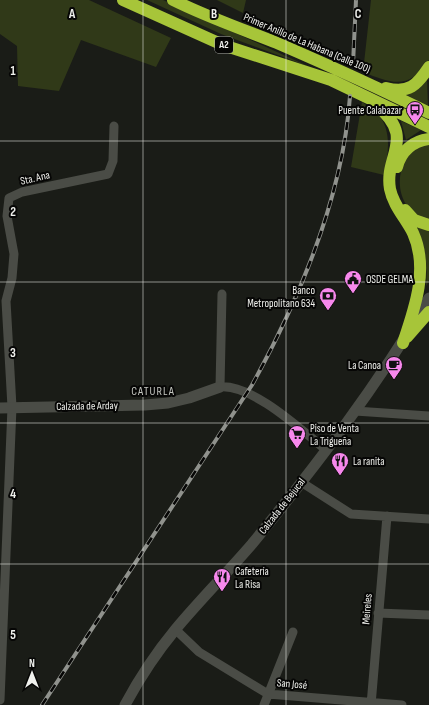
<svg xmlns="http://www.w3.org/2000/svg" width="429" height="705" viewBox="0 0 429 705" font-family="'Sofia Sans Condensed',sans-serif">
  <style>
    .green { fill: #303918 }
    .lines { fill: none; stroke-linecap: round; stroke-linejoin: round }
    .minor { stroke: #4a4c46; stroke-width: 9 }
    .tertiary { stroke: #4a4c46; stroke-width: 11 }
    .secondary { stroke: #4a4c46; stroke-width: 11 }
    .motorway { stroke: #a7c539; stroke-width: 12 }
    .rail-casing { stroke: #90928d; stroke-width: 4 }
    .rail { stroke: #060605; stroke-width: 2.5; stroke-dasharray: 8; stroke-linecap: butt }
    .grid { fill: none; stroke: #f0f1ed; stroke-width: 1; stroke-opacity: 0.55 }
    .labels { text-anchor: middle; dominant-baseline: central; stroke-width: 4; stroke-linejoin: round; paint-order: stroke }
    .shield { fill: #060605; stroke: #aaaaa7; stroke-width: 1 }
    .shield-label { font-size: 10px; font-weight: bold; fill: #f0f1ed }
    .street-label { font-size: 11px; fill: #f0f1ed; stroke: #060605 }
    .poi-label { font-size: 11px; fill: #f0f1ed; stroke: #060605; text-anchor: start }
    .neighbourhood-label { font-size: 12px; letter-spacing: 1px; fill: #c4c6c0; stroke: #060605 }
    .grid-label { font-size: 13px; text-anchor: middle; font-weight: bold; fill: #f0f1ed; stroke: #060605; stroke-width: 4; stroke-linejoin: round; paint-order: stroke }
  </style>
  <rect width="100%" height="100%" fill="#1a1c17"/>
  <!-- green -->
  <path class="green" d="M0,0H89L171,38L156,67L81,40L59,91L18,86L17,46L0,34Z
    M147,0H163L310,67L221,34Z
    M217,0H246L243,13Z
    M371,0H429V60C409,90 393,84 363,72Z
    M427,79L428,107L402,92Z
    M362,102C367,106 373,109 377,113C393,130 388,155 384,175L351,167Z
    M401,121L421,130L406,140Z
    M429,143V220C402,215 393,183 405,161C406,158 408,154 410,153C414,148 423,146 429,143Z
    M414,224L429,229V280L426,286C428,263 425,244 414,224Z"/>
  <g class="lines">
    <!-- minor -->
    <path class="minor" d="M222,294L220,387C252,384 300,429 325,449
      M355,411L429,416
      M301,482L351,514L429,519
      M378,613L429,615
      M175,629L199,652L268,694L402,705
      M0,700L12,407L6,301L12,278L14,254L7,216L9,198L22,192L108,174L113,161L114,126
      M264,705L293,632
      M371,705L387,516"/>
    <!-- tertiary -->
    <path class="tertiary" d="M0,408L145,405L168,403L189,398L220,387"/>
    <!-- secondary -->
    <path class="secondary" d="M125,705C139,679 156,653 175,630C200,600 227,573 252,544C316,466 378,385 429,298"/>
    <!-- motorway -->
    <path class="motorway" d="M123,0L223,45L331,80L429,127
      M173,0C207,17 242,29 277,43C328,65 379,88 429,113
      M386,88C409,94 417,85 429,67
      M376,105C417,138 384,155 390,189C393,205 406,219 413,233C429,268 415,308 403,343
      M397,167C401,151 413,141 429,139
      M405,210L414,220L429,225
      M407,337L429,312"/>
    <defs>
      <path id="rail" d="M353,64L356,0
        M42,705L252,385C300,298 343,196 350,96"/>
    </defs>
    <!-- rail casing -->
    <use href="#rail" class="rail-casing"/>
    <!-- rail -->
    <use href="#rail" class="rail"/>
  </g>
  <!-- grid -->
  <path class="grid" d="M143,0V705M286,0V705M0,141H429M0,282H429M0,423H429M0,564H429"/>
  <!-- icons -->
  <defs>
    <symbol id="bus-pin" viewBox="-11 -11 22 30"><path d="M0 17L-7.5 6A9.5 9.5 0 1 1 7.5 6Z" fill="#f788ec" stroke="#060605"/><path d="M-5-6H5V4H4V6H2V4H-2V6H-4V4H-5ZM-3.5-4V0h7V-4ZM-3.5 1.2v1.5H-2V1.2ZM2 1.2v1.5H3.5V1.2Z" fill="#111"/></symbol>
    <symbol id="civic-pin" viewBox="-11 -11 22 30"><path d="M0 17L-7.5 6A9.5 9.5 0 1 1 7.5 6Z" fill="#f788ec" stroke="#060605"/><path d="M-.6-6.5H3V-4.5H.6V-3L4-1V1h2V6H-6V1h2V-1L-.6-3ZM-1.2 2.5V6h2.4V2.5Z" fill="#111"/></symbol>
    <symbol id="bank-pin" viewBox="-11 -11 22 30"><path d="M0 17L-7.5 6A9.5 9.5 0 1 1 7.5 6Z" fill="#f788ec" stroke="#060605"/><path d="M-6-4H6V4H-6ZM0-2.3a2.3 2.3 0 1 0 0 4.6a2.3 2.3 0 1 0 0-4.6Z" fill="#111"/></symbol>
    <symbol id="cafe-pin" viewBox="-11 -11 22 30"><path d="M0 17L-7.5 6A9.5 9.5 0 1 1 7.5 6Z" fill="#f788ec" stroke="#060605"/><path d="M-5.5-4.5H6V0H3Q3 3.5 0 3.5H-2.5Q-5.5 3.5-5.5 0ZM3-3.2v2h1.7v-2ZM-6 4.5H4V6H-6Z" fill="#111"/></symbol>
    <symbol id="supermarket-pin" viewBox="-11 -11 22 30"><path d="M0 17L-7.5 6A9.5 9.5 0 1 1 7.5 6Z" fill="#f788ec" stroke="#060605"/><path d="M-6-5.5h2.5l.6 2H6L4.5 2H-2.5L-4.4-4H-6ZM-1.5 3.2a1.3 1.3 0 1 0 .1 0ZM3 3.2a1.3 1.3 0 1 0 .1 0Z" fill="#111"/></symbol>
    <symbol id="restaurant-pin" viewBox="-11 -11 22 30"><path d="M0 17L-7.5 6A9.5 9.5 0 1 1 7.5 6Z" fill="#f788ec" stroke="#060605"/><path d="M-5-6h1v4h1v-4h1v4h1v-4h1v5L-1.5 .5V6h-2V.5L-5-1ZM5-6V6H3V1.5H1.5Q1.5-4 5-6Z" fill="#111"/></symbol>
  </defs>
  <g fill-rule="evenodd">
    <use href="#bus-pin" x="405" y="100" width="20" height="27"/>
    <use href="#civic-pin" x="343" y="269" width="20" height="27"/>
    <use href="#bank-pin" x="318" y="286" width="20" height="27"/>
    <use href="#cafe-pin" x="384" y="355" width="20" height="27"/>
    <use href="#supermarket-pin" x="287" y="424" width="20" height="27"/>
    <use href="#restaurant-pin" x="330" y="451" width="20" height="27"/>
    <use href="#restaurant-pin" x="212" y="567" width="20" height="27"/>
  </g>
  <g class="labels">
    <!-- shield labels -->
    <rect class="shield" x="215" y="37" width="18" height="16" rx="3"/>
    <g class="shield-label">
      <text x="224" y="45">A2</text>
    </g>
    <!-- street labels -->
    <g class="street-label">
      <text transform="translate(307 43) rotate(23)">Primer Anillo de La Habana (Calle 100)</text>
      <text transform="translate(35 178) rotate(-13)">Sta. Ana</text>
      <text transform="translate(87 406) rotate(-1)">Calzada de Arday</text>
      <text transform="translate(282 506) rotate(-52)">Calzada de Bejucal</text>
      <text transform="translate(367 609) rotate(-85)">Meireles</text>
      <text transform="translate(292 684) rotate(5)">San José</text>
    </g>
    <!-- poi labels -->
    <g class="poi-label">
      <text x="402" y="110" text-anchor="end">Puente Calabazar</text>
      <text x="366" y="279">OSDE GELMA</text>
      <text x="315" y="290" text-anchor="end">Banco<tspan x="315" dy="13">Metropolitano 634</tspan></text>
      <text x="381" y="365" text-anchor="end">La Canoa</text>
      <text x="310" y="428">Piso de Venta<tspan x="310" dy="13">La Trigueña</tspan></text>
      <text x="353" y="461">La ranita</text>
      <text x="235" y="571">Cafetería<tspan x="235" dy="13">La Risa</tspan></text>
    </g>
    <!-- neighbourhood labels -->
    <g class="neighbourhood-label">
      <text x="153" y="391">CATURLA</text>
    </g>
  </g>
  <g class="grid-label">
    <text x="72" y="18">A</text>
    <text x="214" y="18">B</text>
    <text x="358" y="18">C</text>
    <text x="13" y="75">1</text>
    <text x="13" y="216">2</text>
    <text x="13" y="357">3</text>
    <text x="13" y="498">4</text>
    <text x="13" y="639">5</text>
  </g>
  <!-- north arrow -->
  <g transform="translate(32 673)" stroke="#060605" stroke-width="3" paint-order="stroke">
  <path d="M0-3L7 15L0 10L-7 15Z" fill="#f0f1ed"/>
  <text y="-6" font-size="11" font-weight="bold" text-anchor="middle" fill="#f0f1ed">N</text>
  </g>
</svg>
